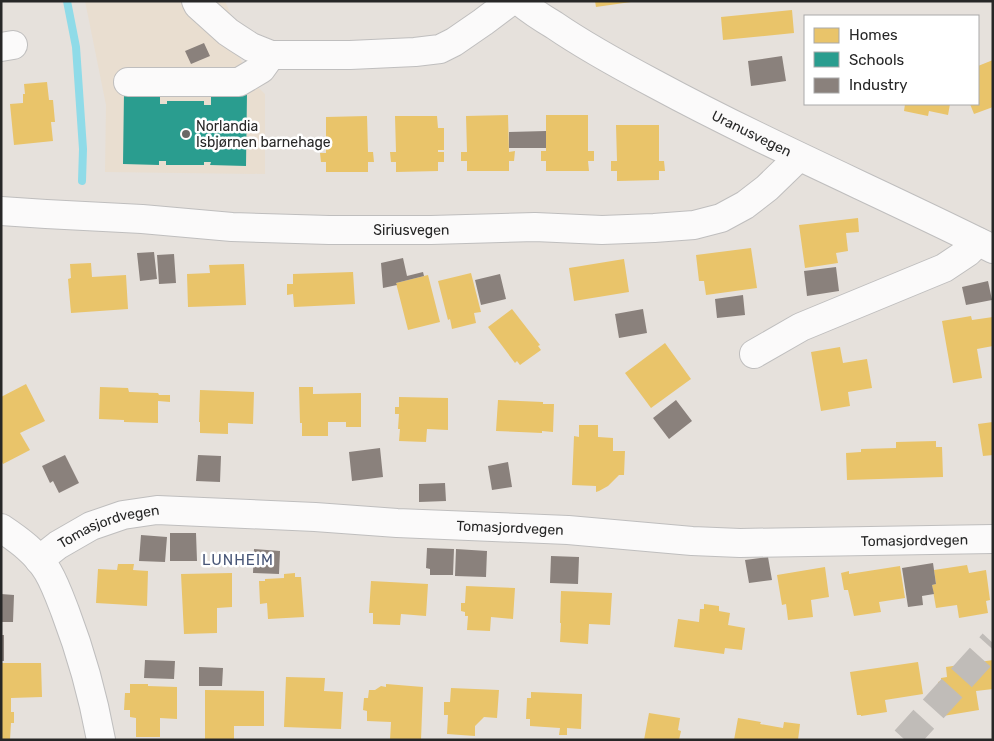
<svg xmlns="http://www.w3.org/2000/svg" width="994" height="741" viewBox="0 0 994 741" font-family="Rubik,sans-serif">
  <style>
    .education { fill: #e9ded0 }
    .homes { fill: #e9c46a }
    .schools { fill: #2a9d8f }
    .industry { fill: #8a817c }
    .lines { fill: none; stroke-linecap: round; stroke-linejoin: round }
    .stream { stroke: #8fdbe8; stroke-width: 8 }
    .highway-tunnel { stroke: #c0bcb8; stroke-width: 28; stroke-dasharray: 28 14; stroke-linecap: butt }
    .minor-casing { stroke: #bfbebe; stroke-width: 30 }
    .minor { stroke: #fbfafa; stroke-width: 28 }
    .poi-dot { fill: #6a6866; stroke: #fff; stroke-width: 2 }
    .labels { text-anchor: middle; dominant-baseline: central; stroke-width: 5; stroke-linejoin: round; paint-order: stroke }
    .poi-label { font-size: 14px; fill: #272727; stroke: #fff; text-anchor: start }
    .street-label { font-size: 14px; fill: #272727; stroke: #fff }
    .neighbourhood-label { font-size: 15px; letter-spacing: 1px; fill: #485677; stroke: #fff }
  </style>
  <rect width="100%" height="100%" fill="#e6e1dc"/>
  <!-- education -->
  <path class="education" d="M85,1H225L238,31L232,43L252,81L265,94V174L105,172L106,105Z"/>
  <!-- homes -->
  <path class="homes" d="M595,1H631V2L596,7Z
    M792,10L794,33L723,40L721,17Z
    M993,60V107L974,114L970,104H978V71H979L978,66Z
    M47,82L49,100H53L55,122H51L53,141L14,145L10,104L23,103V94H25L24,84Z
    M905,104H950L948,115L929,111L928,116L904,111Z
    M508,115L509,152L515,151L514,161H509V171H467V161H461V152H467L466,116Z
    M546,115H588V151H594V161H588L589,171H546V161H541V151H546Z
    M367,116L368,152H373L374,162H368V172H326V162H321L320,153H326V117Z
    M395,116H437L438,128H444V150H438V152H444V162H438V171L396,172V162H391L390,152H396Z
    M616,125H659V161H664L665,171H659V180L617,181V171H611V161H617Z
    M858,218L859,232L846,233L848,251L836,253L838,263L805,268L799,225Z
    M751,248L757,288L706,295L704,281H699L696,255Z
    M624,259L629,292L574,301L569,268Z
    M91,263L92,277L126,275L128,309L71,313L68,279L71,278L70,264Z
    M244,264L246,305L188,307L187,274L210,273L209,265Z
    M353,272L355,304L294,307L293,294L287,295V284H293V274Z
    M471,273L481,312L474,313L476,323L452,329L450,319L448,320L438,281Z
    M428,275L440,322L408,330L396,283Z
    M512,309L540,345L538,346L541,350L520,365L517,361L515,363L488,327Z
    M971,316L972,320L993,317V346L977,349L982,378L953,383L942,321Z
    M665,343L691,379L651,408L625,373Z
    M840,347L843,363L867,359L872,388L848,392L850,406L821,411L811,352Z
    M26,384L45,421L20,433L30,450L3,464L1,460V397Z
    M100,387L128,388L129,392L158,393L159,395H170V402L158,401V423L124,422V420L99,419Z
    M299,387H313V394L361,393V427H346V422H328V436H302V423H300Z
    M200,390L254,392L253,424L228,423V434L200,433V422H199Z
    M399,397L448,398V430L427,429L426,442L399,441L400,429H398L399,414H395V407H399Z
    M498,400L543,402V404H554L553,432L542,431V433L496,431Z
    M993,422V455L983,456L978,424Z
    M579,425H598V437L613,438V451H625L624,475H619L608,486L599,491L596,492V486L572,485L574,436L579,437Z
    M936,441V447H942L943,477L847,480L846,453L861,452V449L896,448V442Z
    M118,564H134L133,570L148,571L147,606L96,603L98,569L117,570Z
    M967,565L969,573L986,570L990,600L986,601L988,613L959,618L957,605L936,608L932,585L936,584L934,570Z
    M900,566L905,598L879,602L881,612L854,616L848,590H844L841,573L849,571V574Z
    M825,567L829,597L811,600L813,617L788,620L786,604L782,605L777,575Z
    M232,573V607L217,608V633L184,634L181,574Z
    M295,573V577H301L304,617L268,619L267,603L260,604L259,581H265V579L284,578V574Z
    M371,581L428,584L426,616L401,614L400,625L373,624V613H369Z
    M466,586L515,588L513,619L491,617L490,631L467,630L468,616H465V612L461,611V603H465Z
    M561,591L612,593L610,625L589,624L588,644L560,642L561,623H560Z
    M704,604L719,606V611L730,613L728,625L745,628L742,650L725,648L724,654L674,647L678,619L699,622L700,609H704Z
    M993,660V689L976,691L979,710L943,716L938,682L941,681V678L947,677L946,667Z
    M918,662L923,694L885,700L887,712L861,716V715H857L850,672Z
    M1,663H41L42,697L11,698V712H14V723H11L10,740H1Z
    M286,677L325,678L324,691L343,692L341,729L284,727Z
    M130,684H148V686L177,687V719L160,718V737H136V718L130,717V710H124L125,693H130Z
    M386,684L423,687L421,740H390L391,722L367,721V711L363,710L364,698H368L369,690H375L381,686L386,687Z
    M451,688L499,690L497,718L484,717L475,726V736L447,734L448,715H444V702H450Z
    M205,690L264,691V726H234V740H205Z
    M531,692L582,694L581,729L567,728V735H559L560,728L530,726V719H526L527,698H531Z
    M649,713L680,718L678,730L681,731L679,740H644Z
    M738,718L761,722L760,724L783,728L784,722L800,724L798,740H734Z"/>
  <!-- schools -->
  <path class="schools" d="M124,92H160V104H167V101H204V105H211V93H247L246,166L210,165L211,162H204V165H166V161H159V165L123,164Z"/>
  <!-- industry -->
  <path class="industry" d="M204,43L210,56L191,64L185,51Z
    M782,56L786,81L751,86L748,61Z
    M546,131V148H509V132Z
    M154,252L157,279L140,281L137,253Z
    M174,254L176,283L159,284L157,255Z
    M403,258L407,276L423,272L424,276L396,283L397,285L383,288L381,263Z
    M836,267L839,291L807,296L804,271Z
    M500,274L506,299L481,305L475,280Z
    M988,281L992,300L966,305L962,287Z
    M743,295L745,315L717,318L715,299Z
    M643,309L647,333L619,338L615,314Z
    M676,400L692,421L669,439L653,418Z
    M380,448L383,477L352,481L349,452Z
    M65,455L79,483L59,493L53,481L50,483L42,466Z
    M198,455L221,456L220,482L196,481Z
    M508,462L512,487L492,490L488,466Z
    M445,483L446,501L419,502V484Z
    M170,533H196L197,561H170Z
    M141,535L167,537L165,562L139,561Z
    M427,548L454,549L453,575H430V569L426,568Z
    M254,549L280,551L279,574L253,573Z
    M456,549L487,551L486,577L455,576Z
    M551,556L579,557L578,584L550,583Z
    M768,557L772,580L749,583L745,560Z
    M933,563L936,584L932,585L934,594L922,596L923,605L908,607L902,568Z
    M1,594L14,595L13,622H1Z
    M1,635H4V661H1Z
    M145,660L175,661L174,679L144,678Z
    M199,667L223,668L222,686H199Z"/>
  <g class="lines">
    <!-- stream -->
    <path class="stream" d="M67,1L76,47L83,149L82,181"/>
    <!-- highway-tunnel -->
    <path class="highway-tunnel" d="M905,740L993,643"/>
    <defs>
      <g id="minor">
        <path d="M196,1L198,5L228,32L237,38L251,47L271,55H350L415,52L440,49L454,42L483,22L511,1"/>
        <path id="s1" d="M519,1C530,10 542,18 554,25C586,47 621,66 655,84C766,144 881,193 993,249"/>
        <path d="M1,47L13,45"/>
        <path d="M128,82H239L261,69L271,55"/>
        <path id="s2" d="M1,211L46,214L142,219L232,227L329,230H431L535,227L602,230L654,228L694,225L721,218L745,205L767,188L799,157"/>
        <path d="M754,354L801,327L944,268L968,252L978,242"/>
        <path d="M1,528C19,540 37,553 48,572C55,584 60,598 65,611C81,653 93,696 101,740"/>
        <path id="s3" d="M39,560L58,545L91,526L123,515L157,510L315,517L397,523L568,530L692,541L740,543L993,539"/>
      </g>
    </defs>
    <!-- minor casing -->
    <use href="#minor" class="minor-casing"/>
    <!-- minor -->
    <use href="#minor" class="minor"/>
  </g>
  <!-- markers -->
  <circle class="poi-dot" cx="186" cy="134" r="5"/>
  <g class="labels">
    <!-- poi labels -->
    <g class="poi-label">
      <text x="196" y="126">Norlandia<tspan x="196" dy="16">Isbjørnen barnehage</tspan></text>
    </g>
    <!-- street labels -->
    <g class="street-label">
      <text stroke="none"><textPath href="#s1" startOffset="268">Uranusvegen</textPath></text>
      <text stroke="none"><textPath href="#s2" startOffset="411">Siriusvegen</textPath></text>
      <text stroke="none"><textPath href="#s3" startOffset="484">Tomasjordvegen</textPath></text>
      <text stroke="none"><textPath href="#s3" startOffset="79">Tomasjordvegen</textPath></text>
      <text stroke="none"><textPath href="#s3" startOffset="889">Tomasjordvegen</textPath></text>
    </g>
    <!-- neighbourhood labels -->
    <g class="neighbourhood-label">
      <text x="238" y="560">LUNHEIM</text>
    </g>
  </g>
  <!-- border -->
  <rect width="994" height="741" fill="none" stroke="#272727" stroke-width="5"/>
  <!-- legend -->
  <rect x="804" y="15" width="175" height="90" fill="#ffffff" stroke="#a9a9a9"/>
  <rect x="814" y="28" width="25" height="15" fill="#e9c46a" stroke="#a9a9a9"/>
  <text x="849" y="40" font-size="15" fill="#272727">Homes</text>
  <rect x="814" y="52" width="25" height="15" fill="#2a9d8f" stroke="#a9a9a9"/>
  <text x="849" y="65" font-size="15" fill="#272727">Schools</text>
  <rect x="814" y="78" width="25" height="15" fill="#8a817c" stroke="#a9a9a9"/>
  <text x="849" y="90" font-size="15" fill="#272727">Industry</text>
</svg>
